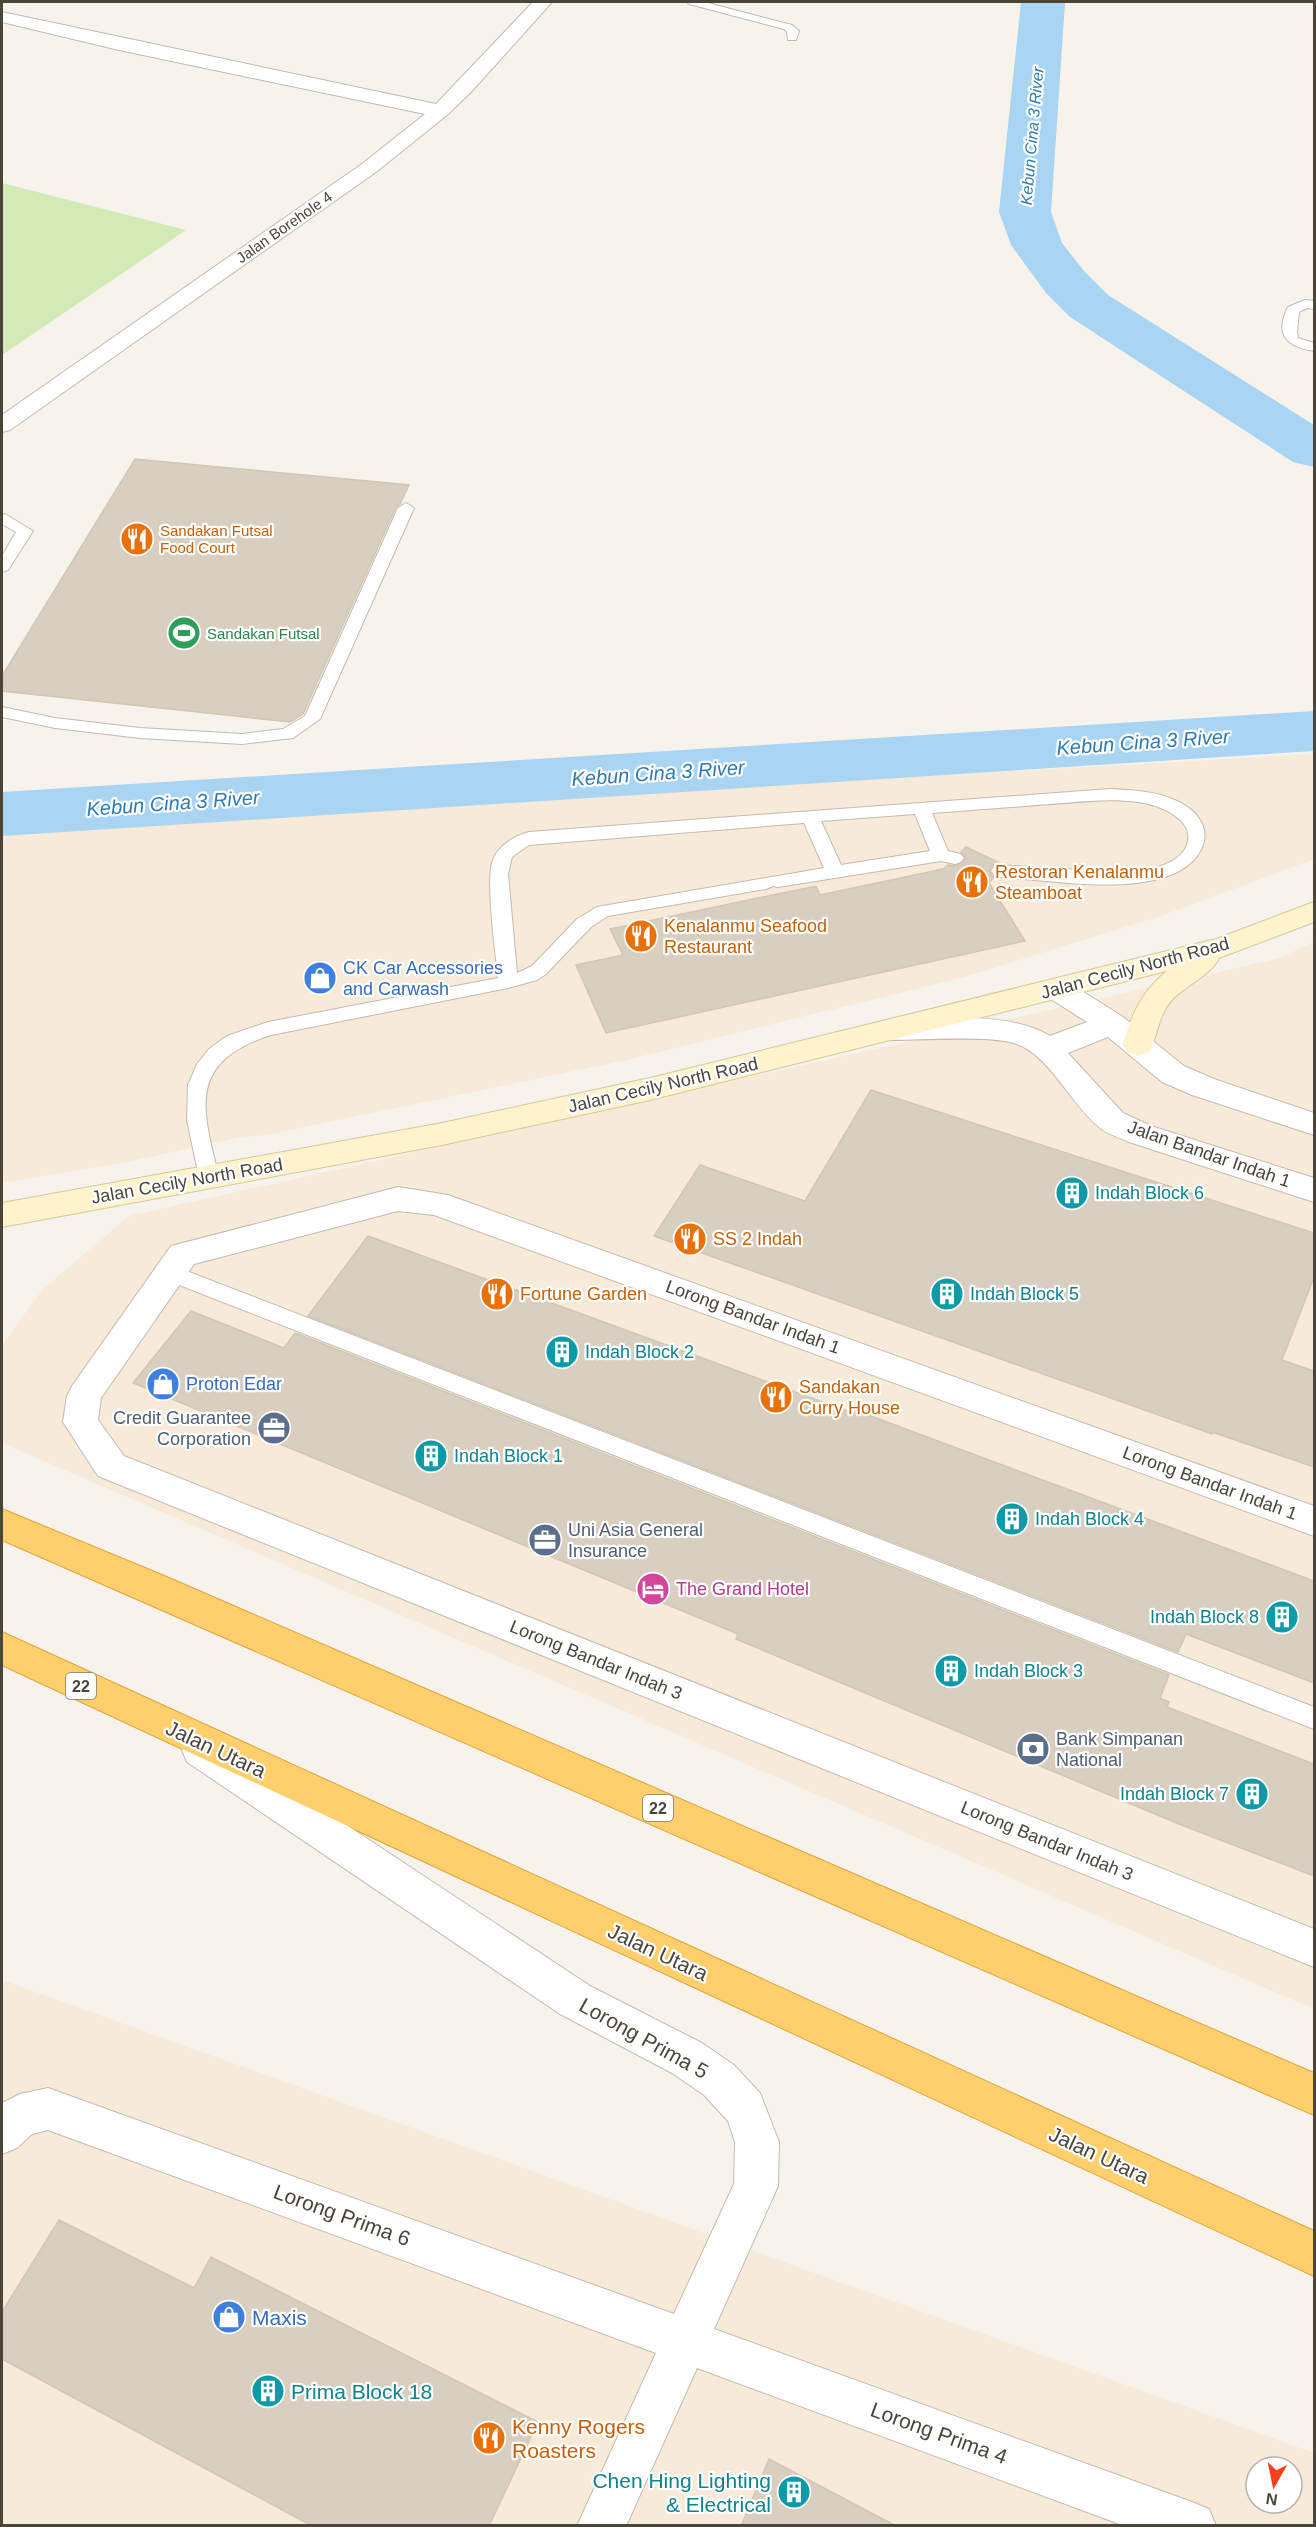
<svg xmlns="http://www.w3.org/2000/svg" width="1316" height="2527" viewBox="0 0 1316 2527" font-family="Arial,sans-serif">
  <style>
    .commercial { fill: #f7ead8; fill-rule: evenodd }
    .green { fill: #d2eab5 }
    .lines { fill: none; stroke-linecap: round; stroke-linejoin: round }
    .river { fill: #a9d4f2; fill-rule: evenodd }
    .building { fill: #d8cfc1; stroke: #d3c7b4; stroke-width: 1.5 }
    .lane-casing { stroke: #c2bbae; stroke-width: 2 }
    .street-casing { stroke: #c2bbae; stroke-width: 2 }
    .secondary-casing { stroke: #d6c79b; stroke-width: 2 }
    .highway-casing { stroke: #e0a43c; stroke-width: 2 }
    .lane { fill: #fff; fill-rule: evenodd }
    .street { fill: #fff; fill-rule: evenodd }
    .secondary { fill: #fff3cd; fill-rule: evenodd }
    .highway { fill: #ffcf6e; fill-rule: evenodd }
    .labels { text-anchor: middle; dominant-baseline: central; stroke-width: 4.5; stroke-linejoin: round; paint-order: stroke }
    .far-street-label { font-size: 15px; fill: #4b4439; stroke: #fff }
    .far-food-label { font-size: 15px; fill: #c56008; stroke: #fff; text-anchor: start }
    .far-leisure-label { font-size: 15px; fill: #27864d; stroke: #fff; text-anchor: start }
    .far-water-label { font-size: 16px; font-style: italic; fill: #2e7ab2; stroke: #fff }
    .shield { fill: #fff; stroke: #817c74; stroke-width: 1.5 }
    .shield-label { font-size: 16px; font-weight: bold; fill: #4b4439 }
    .food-label { font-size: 18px; fill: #c56008; stroke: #fff; text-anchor: start }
    .shop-label { font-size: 18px; fill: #366cbe; stroke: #fff; text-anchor: start }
    .street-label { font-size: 18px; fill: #4b4439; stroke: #fff }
    .culture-label { font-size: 18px; fill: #0d838f; stroke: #fff; text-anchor: start }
    .service-label { font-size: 18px; fill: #4e5e75; stroke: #fff; text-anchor: start }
    .hotel-label { font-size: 18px; fill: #b23c85; stroke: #fff; text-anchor: start }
    .water-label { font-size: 20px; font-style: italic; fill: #2e7ab2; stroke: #fff }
    .near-street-label { font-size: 21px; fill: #4b4439; stroke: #fff }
    .near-shop-label { font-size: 21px; fill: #366cbe; stroke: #fff; text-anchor: start }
    .near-culture-label { font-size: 21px; fill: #0d838f; stroke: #fff; text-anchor: start }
    .near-food-label { font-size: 21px; fill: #c56008; stroke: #fff; text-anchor: start }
  </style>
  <rect width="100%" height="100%" fill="#f6f3ec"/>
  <!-- commercial -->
  <path class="commercial" d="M1314,754V859L1161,916L961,978L622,1061L266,1135L240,1137L132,1161L2,1183V835L184,824L471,802Z
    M1314,942V2009L2,1443V1345L43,1289L129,1216L1277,959Z
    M5,1981L1314,2453V2525H2V1986ZM1256,2467H1292V2503H1256Z"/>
  <!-- green -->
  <path class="green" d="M2,183L186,230L2,355Z"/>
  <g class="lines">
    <!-- river -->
    <path class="river" d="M1021,2H1065L1051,212L1062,243L1084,271L1108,295L1314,425V467L1293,462L1070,317L1046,293L1011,245L999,212Z
      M1314,711V751L2,836V792Z"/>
  </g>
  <!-- building -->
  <path class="building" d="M135,459L409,485L400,504L396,507L303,714L290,722L2,691V676Z
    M966,847L1000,863L993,865L989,870L994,877L989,883L1025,941L606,1033L576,965L623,955L610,929L816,886L820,895L943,869L948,865L956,866L966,859L961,852Z
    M871,1090L1314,1233V1277L1282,1360L1314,1371V1467L1212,1432V1434L654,1236L700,1165L805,1201Z
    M368,1236L850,1412L852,1409L1314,1581V1683L1186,1634L1178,1652L308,1316Z
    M191,1311L284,1348L295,1333L1169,1675L1160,1698L1169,1702L1167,1707L1314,1764V1876L1179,1824L736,1639L738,1634L133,1383Z
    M59,2220L194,2288L211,2257L538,2422L489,2526H312L2,2359V2312Z
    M769,2459L896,2526H741Z"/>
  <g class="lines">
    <defs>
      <path id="lane" d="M687,2H704L792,25L799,31L796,40H788L787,32L784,29L689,4Z
        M1305,300L1314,301V309L1307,308L1299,312L1297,332L1298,338L1314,343V351C1287,347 1274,335 1288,307Z
        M406,503L414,508L320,719L293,738L242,744L140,738L55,728L2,717V707L55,718L140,728L242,734L283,729L305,716L398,508Z
        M5,514L33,531L8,570L2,572V556L16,532L2,524V515Z
        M1110,789C1132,790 1156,791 1177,801C1221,822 1208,862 1168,876C1119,893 1052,880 1000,877L994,875L991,871L994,867L1000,865L1127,873C1145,871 1175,866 1185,849C1201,821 1158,804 1138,802C1109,798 1080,802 1051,804C1011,807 971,810 932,813L948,851L961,854L964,858L961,862L955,864L941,861L778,887L773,886L766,889L608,916L591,927L546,974L537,980L508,988L271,1035C188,1062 201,1106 219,1177L216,1182L209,1184L202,1182L199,1177L187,1120L188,1085L197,1064L209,1049L227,1036L268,1022L498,978C496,954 485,878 493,860C499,845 514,836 529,832ZM915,814L930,851L841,865L821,821ZM804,823L824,868L597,907L577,919L532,966L517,973L508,874L512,857L529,845Z
        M171,1265L1314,1707V1729L164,1279L160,1273L164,1267Z"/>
      <path id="street" d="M533,2H552L471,92L447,115L376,172L10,430L2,432V415L362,164L425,114L119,50L2,22V12L436,104Z
        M1057,979L1068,982L1123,1017L1184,1066L1214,1079L1314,1113V1135L1192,1095L1162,1082L1108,1037L1068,1053L1123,1113L1151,1126L1314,1178V1202L1129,1142C1120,1138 1108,1134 1100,1128C1072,1106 1050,1056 1017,1044C990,1035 921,1040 889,1040L878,1037L874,1030L878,1023L889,1020C939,1020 1007,1010 1050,1036L1087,1022L1046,996L1042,989L1046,982Z
        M398,1187L448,1195L1314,1506V1536L434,1215L398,1211L194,1264L101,1398L98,1420L124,1456L1314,1929V1967L98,1476L63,1422L67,1396L72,1386L171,1246Z
        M201,1733L215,1738L590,1986L702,2043L734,2065L760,2093L779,2142L778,2186L714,2329L1192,2502L1209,2509L1216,2526H1125L697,2368L626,2526H577L656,2353L48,2130L32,2134L17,2148L2,2154V2103L20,2094L48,2088L674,2314L734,2184L735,2142L728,2121L704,2095L672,2073L560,2014L187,1762L182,1750L187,1738Z"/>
      <path id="secondary" d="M1314,902V922L1219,958C1214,973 1183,987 1171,1001C1158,1016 1158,1036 1149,1052L1138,1056L1127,1052L1123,1045C1131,1015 1142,991 1167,971L650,1100L442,1145L2,1227V1203L442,1123L650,1078L1216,939Z"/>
      <path id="highway" d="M2,1509L162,1575L1314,2073V2115L2,1540Z
        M2,1632L1314,2231V2276L2,1665Z"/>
    </defs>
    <!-- lane casing -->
    <use href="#lane" class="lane-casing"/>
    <!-- street casing -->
    <use href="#street" class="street-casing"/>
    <!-- secondary casing -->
    <use href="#secondary" class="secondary-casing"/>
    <!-- highway casing -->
    <use href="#highway" class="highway-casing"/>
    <!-- lane -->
    <use href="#lane" class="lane"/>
    <!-- street -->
    <use href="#street" class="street"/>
    <!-- secondary -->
    <use href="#secondary" class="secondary"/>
    <!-- highway -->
    <use href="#highway" class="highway"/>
  </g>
  <!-- icons -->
  <defs>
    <symbol id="restaurant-disc" viewBox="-11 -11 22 22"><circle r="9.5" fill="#e8710a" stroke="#fff"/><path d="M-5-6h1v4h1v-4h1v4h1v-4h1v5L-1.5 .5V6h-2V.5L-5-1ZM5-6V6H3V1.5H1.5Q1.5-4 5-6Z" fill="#fff"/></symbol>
    <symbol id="stadium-disc" viewBox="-11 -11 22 22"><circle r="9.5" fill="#2e9e5b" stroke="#fff"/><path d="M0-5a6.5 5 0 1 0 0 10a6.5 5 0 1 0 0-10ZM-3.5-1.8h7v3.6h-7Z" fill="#fff"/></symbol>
    <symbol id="shop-disc" viewBox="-11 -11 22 22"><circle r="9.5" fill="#3f7fe0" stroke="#fff"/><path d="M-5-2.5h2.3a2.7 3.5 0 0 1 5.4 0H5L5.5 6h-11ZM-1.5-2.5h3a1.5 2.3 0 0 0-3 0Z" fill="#fff"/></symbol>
    <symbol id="building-disc" viewBox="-11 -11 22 22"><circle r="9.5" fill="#0f9aa8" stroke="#fff"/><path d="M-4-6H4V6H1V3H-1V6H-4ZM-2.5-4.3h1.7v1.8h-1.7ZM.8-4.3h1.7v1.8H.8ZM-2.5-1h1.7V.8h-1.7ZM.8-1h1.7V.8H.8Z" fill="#fff"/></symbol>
    <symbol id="office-disc" viewBox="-11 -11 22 22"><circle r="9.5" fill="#5c6f8a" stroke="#fff"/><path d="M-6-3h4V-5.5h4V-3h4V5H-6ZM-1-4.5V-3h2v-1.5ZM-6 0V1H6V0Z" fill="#fff"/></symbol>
    <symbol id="hotel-disc" viewBox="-11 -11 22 22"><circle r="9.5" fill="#d1479c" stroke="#fff"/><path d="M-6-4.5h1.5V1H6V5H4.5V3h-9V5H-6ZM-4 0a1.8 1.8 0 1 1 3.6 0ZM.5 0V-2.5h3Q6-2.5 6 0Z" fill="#fff"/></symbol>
    <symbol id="bank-disc" viewBox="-11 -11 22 22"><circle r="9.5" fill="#5c6f8a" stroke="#fff"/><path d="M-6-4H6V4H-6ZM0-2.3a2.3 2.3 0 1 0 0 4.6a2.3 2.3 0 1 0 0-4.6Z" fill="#fff"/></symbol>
  </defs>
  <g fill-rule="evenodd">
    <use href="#restaurant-disc" x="118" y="520" width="38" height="38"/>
    <use href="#stadium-disc" x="165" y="614" width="38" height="38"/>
    <use href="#restaurant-disc" x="953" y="863" width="38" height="38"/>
    <use href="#restaurant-disc" x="622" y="917" width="38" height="38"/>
    <use href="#shop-disc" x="301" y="959" width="38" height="38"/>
    <use href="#building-disc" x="1053" y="1174" width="38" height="38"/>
    <use href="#restaurant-disc" x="671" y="1220" width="38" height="38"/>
    <use href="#restaurant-disc" x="478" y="1275" width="38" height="38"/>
    <use href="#building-disc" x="928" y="1275" width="38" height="38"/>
    <use href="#building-disc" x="543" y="1333" width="38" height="38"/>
    <use href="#shop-disc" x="144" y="1365" width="38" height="38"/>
    <use href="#restaurant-disc" x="757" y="1378" width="38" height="38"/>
    <use href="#office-disc" x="255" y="1409" width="38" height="38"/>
    <use href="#building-disc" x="412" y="1437" width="38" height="38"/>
    <use href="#building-disc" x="993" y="1500" width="38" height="38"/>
    <use href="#office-disc" x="526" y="1521" width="38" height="38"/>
    <use href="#hotel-disc" x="634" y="1570" width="38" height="38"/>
    <use href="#building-disc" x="1263" y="1598" width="38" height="38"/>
    <use href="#building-disc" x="932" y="1652" width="38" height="38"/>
    <use href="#bank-disc" x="1014" y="1730" width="38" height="38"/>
    <use href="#building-disc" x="1233" y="1775" width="38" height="38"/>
    <use href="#shop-disc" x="210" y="2298" width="38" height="38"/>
    <use href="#building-disc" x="249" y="2372" width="38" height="38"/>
    <use href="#restaurant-disc" x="470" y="2419" width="38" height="38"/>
    <use href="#building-disc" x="775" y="2473" width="38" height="38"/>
  </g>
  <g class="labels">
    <!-- far-street labels -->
    <g class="far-street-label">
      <text transform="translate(284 227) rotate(-35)">Jalan Borehole 4</text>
    </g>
    <!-- far-food labels -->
    <g class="far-food-label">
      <text x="160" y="530">Sandakan Futsal<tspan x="160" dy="17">Food Court</tspan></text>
    </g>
    <!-- far-leisure labels -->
    <g class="far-leisure-label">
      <text x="207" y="633">Sandakan Futsal</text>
    </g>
    <!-- far-water labels -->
    <g class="far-water-label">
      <text transform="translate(1032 136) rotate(-85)">Kebun Cina 3 River</text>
    </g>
    <!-- shield labels -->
    <g class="shield">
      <rect x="66" y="1673" width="30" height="26" rx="4.5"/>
      <rect x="643" y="1795" width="30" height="26" rx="4.5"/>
    </g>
    <g class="shield-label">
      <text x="81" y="1686">22</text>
      <text x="658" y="1808">22</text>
    </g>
    <!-- food labels -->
    <g class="food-label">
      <text x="995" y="872">Restoran Kenalanmu<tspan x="995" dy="21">Steamboat</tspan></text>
      <text x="664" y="926">Kenalanmu Seafood<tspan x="664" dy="21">Restaurant</tspan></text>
      <text x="713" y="1239">SS 2 Indah</text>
      <text x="520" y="1294">Fortune Garden</text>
      <text x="799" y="1387">Sandakan<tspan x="799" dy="21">Curry House</tspan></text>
    </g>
    <!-- shop labels -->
    <g class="shop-label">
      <text x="343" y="968">CK Car Accessories<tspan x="343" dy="21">and Carwash</tspan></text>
      <text x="186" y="1384">Proton Edar</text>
    </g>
    <!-- street labels -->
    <g class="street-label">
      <text transform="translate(1135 968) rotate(-15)">Jalan Cecily North Road</text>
      <text transform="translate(663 1085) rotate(-13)">Jalan Cecily North Road</text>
      <text transform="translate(1209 1154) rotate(19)">Jalan Bandar Indah 1</text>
      <text transform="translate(187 1181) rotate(-10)">Jalan Cecily North Road</text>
      <text transform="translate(753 1317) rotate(20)">Lorong Bandar Indah 1</text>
      <text transform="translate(1210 1483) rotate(20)">Lorong Bandar Indah 1</text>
      <text transform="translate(596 1660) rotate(22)">Lorong Bandar Indah 3</text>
      <text transform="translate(1047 1841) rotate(22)">Lorong Bandar Indah 3</text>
    </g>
    <!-- culture labels -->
    <g class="culture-label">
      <text x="1095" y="1193">Indah Block 6</text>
      <text x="970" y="1294">Indah Block 5</text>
      <text x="585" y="1352">Indah Block 2</text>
      <text x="454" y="1456">Indah Block 1</text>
      <text x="1035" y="1519">Indah Block 4</text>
      <text x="1259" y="1617" text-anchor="end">Indah Block 8</text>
      <text x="974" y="1671">Indah Block 3</text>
      <text x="1229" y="1794" text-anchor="end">Indah Block 7</text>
    </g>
    <!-- service labels -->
    <g class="service-label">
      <text x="251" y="1418" text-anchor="end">Credit Guarantee<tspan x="251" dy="21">Corporation</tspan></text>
      <text x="568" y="1530">Uni Asia General<tspan x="568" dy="21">Insurance</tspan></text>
      <text x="1056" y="1739">Bank Simpanan<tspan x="1056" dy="21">National</tspan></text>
    </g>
    <!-- hotel labels -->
    <g class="hotel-label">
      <text x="676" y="1589">The Grand Hotel</text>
    </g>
    <!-- water labels -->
    <g class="water-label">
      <text transform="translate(1143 742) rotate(-4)">Kebun Cina 3 River</text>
      <text transform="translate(658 773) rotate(-4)">Kebun Cina 3 River</text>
      <text transform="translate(173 803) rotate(-4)">Kebun Cina 3 River</text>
    </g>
    <!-- near-street labels -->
    <g class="near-street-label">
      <text transform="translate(216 1749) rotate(25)">Jalan Utara</text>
      <text transform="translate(658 1952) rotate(25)">Jalan Utara</text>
      <text transform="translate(644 2038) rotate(29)">Lorong Prima 5</text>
      <text transform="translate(1099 2155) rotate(25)">Jalan Utara</text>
      <text transform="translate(342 2215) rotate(20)">Lorong Prima 6</text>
      <text transform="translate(939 2433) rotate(20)">Lorong Prima 4</text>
    </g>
    <!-- near-shop labels -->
    <g class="near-shop-label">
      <text x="252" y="2317">Maxis</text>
    </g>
    <!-- near-culture labels -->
    <g class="near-culture-label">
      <text x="291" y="2391">Prima Block 18</text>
      <text x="771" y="2480" text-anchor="end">Chen Hing Lighting<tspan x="771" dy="24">&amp; Electrical</tspan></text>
    </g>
    <!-- near-food labels -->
    <g class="near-food-label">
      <text x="512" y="2426">Kenny Rogers<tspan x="512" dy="24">Roasters</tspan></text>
    </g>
  </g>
  <!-- border -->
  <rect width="1316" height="2527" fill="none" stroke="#4b4439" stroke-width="6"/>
  <!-- north arrow -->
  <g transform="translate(1274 2485) rotate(189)"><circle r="28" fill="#ffffff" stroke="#b7b4b0" stroke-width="1.5"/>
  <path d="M0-4.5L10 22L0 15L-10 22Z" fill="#fc3f1d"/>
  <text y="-9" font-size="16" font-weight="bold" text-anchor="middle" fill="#4b4439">N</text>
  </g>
</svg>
